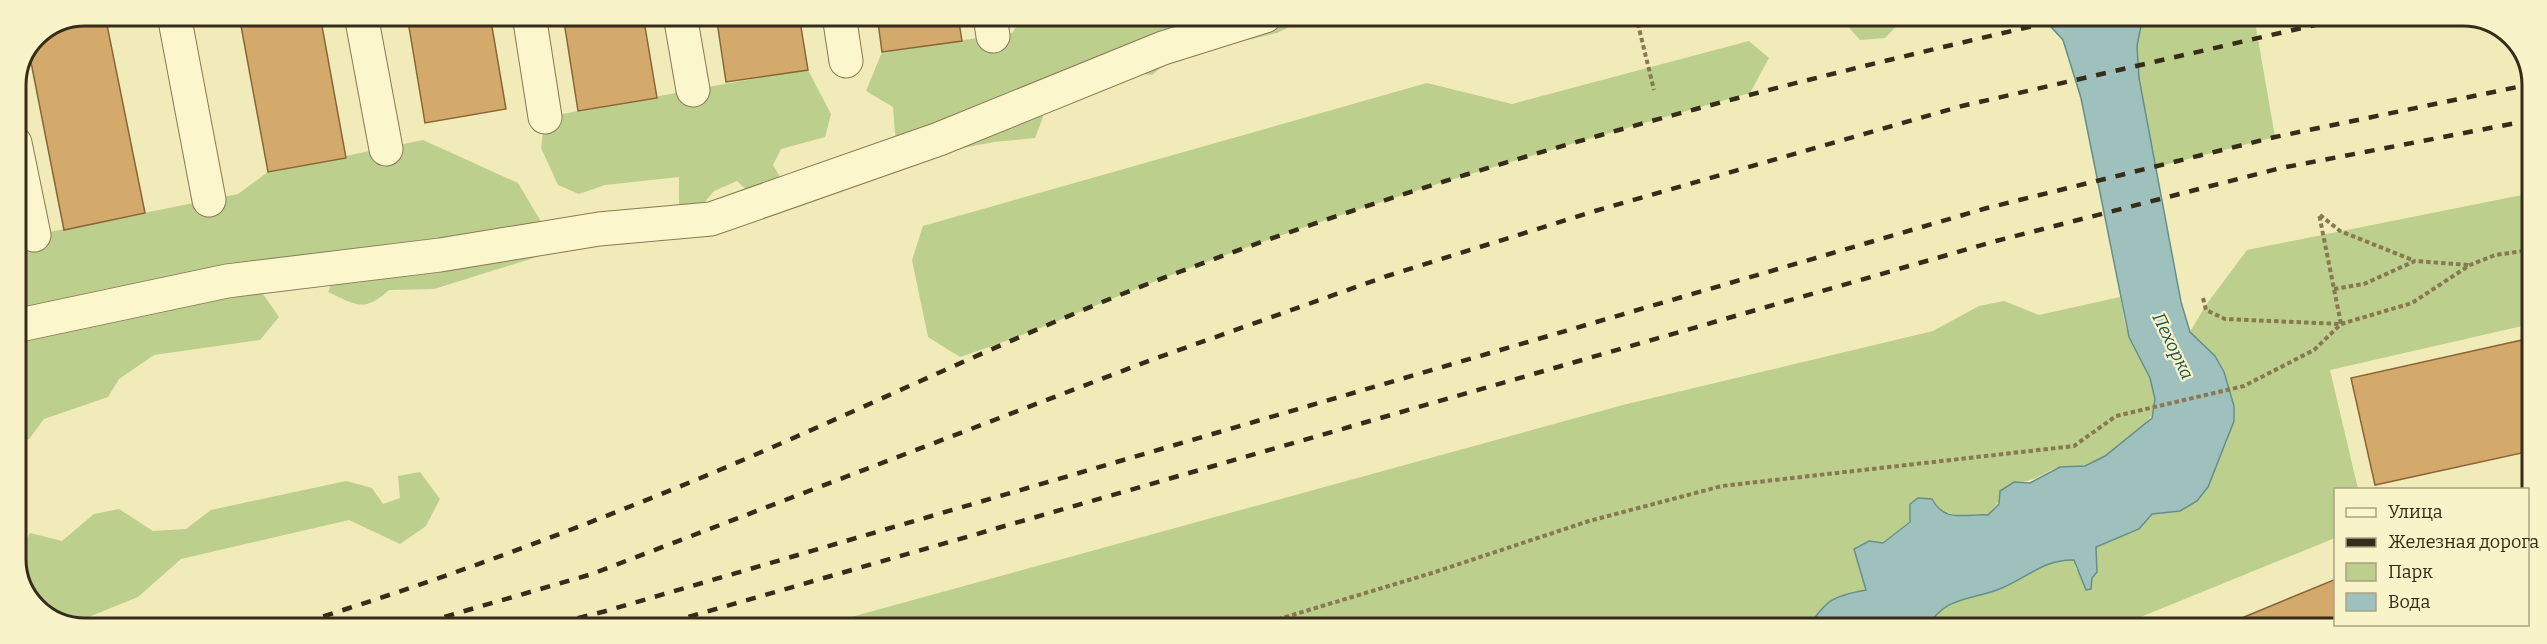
<svg xmlns="http://www.w3.org/2000/svg" width="2547" height="644" viewBox="0 0 2547 644" font-family="Bitter,serif">
  <style>
    .green { fill: #bccf8d }
    .water { fill: #9ec1bd; stroke: #668f8c; stroke-width: 1.5 }
    .building { fill: #d3a96c; stroke: #8a6637; stroke-width: 1.5 }
    .lines { fill: none; stroke-linecap: round; stroke-linejoin: round }
    .minor-casing { stroke: #897953; stroke-width: 35 }
    .path { stroke: #897953; stroke-width: 4; stroke-dasharray: 4.5 3; stroke-linecap: butt }
    .minor { stroke: #fcf6cd; stroke-width: 33 }
    .rail { stroke: #362c19; stroke-width: 4.5; stroke-dasharray: 10 10; stroke-linecap: butt }
    .labels { text-anchor: middle; dominant-baseline: central; stroke-width: 4.5; stroke-linejoin: round; paint-order: stroke }
    .water-label { font-size: 18px; font-style: italic; fill: #275258; stroke: #f8f3c9 }
    .rim { fill: none; stroke: #362c19; stroke-width: 3 }
  </style>
  <rect width="100%" height="100%" fill="#f1eab9"/>
  <!-- green -->
  <path class="green" d="M1023,16H1312L1277,33L1238,42L1188,45L1152,75L1083,67L1031,105L1043,117L1035,138L994,142L916,157L896,146L893,107L866,91L882,52L1012,33Z
    M1844,16H1906L1885,38L1860,40L1843,21Z
    M2143,16H2254L2275,137L2156,167C2147,121 2126,62 2143,16Z
    M1749,41L1769,58L1750,93C1558,147 1366,202 1179,272C1105,300 1035,333 960,357L928,337L912,260L923,226L1427,83L1512,104Z
    M808,70L831,114L825,137L781,149L773,165L789,192L755,198L737,181L714,191L703,204L679,206V177L605,185L579,194L558,185L541,148L545,117C633,102 720,83 808,70Z
    M423,140L518,183L549,235L540,256L434,289L389,290C364,313 356,305 328,292L338,269L256,284L279,317L260,340L154,355L119,379L108,397L44,419L29,439L15,442V239L238,194L268,172Z
    M2532,193L2531,324L2330,370L2358,489L2336,490L2335,538L2111,629H1927C1943,595 1976,600 2002,588C2028,577 2045,559 2074,560L2076,569L2092,578L2097,572L2096,547L2138,529L2152,514L2180,511L2208,487L2213,467L2227,442L2224,372L2215,357L2190,332L2206,305L2247,250Z
    M2120,297C2123,310 2124,325 2129,337C2138,360 2156,379 2155,405C2154,425 2103,462 2084,466C2077,468 2069,465 2061,467C2042,471 2037,483 2014,482L1988,515L1976,514L1962,518L1937,508L1910,504V521L1882,543L1869,541L1866,590C1834,595 1825,602 1807,629L811,628L1623,405L1933,331L1979,306L2004,301L2039,315Z
    M420,472L440,499L426,526L400,544L349,520L181,559L138,597L76,622L44,611L19,553L30,533L62,541L94,514L119,509L153,531L186,529L211,510L346,481L372,488L383,504L400,498L398,476Z"/>
  <!-- water -->
  <path class="water" d="M2041,16H2143L2137,46L2139,78L2181,302L2190,332L2215,356L2224,372L2234,406V421L2208,487L2197,501L2180,511L2152,514L2139,529L2096,547L2097,572L2092,578L2091,589L2086,590L2074,560C2045,559 2028,577 2002,588C1975,600 1943,595 1927,629H1807C1826,600 1832,596 1866,590L1854,549L1869,541L1883,543L1910,522V504L1918,498L1932,499C1945,524 1967,513 1988,515L1999,504L2000,491L2014,482L2030,483L2060,467L2085,466L2105,456L2152,418L2155,399L2150,378L2129,337L2081,98L2063,40Z"/>
  <!-- building -->
  <path class="building" d="M85,15H105L145,213L64,230L29,52L36,35Z
    M239,15H320L346,158L268,172Z
    M407,15H490L506,109L425,123Z
    M563,15H643L657,98L578,111Z
    M716,15H799L808,70L726,82Z
    M877,15L958,16L962,41L882,52Z
    M2531,338V451L2375,485L2351,378Z
    M2528,542L2531,550V573L2528,578Z
    M2336,579V624H2476L2463,629H2215Z"/>
  <g class="lines">
    <defs>
      <path id="minor" d="M174,15L209,200
        M361,15L386,149
        M529,15L545,117
        M680,15L693,90
        M839,15L846,61
        M990,16L993,36
        M15,143L34,235
        M15,326L227,281L440,255L599,229L711,219L939,139L1163,48L1265,16"/>
    </defs>
    <!-- minor casing -->
    <use href="#minor" class="minor-casing"/>
    <!-- path -->
    <path class="path" d="M1636,16L1654,90
      M2320,215L2340,231L2415,261
      M2334,289L2364,284L2415,261L2469,265
      M2203,298L2206,310L2225,319L2341,324L2319,214
      M1249,628L1432,573L1589,521L1722,486L2074,446L2116,416L2244,386L2314,350L2341,324L2412,303L2470,265L2495,255L2531,250"/>
    <!-- minor -->
    <use href="#minor" class="minor"/>
    <!-- rail -->
    <path class="rail" d="M285,628C425,586 562,535 698,479C859,412 1016,333 1179,272C1472,162 1773,85 2077,16
      M406,628L592,574L1151,360L1387,276L1595,211L1962,106L2354,16
      M539,628L606,611L1987,208L2275,137L2532,84
      M650,628L1996,241L2281,168L2532,120"/>
  </g>
  <g class="labels">
    <!-- water labels -->
    <g class="water-label">
      <text transform="translate(2173 346) rotate(64)">Пехорка</text>
    </g>
  </g>
  <!-- crop -->
  <path d="M0 0H2547V644H0ZM85 26H2463A59 59 0 0 1 2522 85V559A59 59 0 0 1 2463 618H85A59 59 0 0 1 26 559V85A59 59 0 0 1 85 26Z" fill="#f8f3c9" fill-rule="evenodd"/>
  <path class="rim" d="M85 26H2463A59 59 0 0 1 2522 85V559A59 59 0 0 1 2463 618H85A59 59 0 0 1 26 559V85A59 59 0 0 1 85 26Z"/>
  <!-- legend -->
  <rect x="2334" y="488" width="195" height="138" fill="#f8f3c9" stroke="#aaa383" stroke-width="1.5"/>
  <rect x="2346" y="508" width="30" height="9" fill="#fcf6cd" stroke="#aaa383" stroke-width="1.5"/>
  <text x="2388" y="518" font-size="18" fill="#362c19">Улица</text>
  <rect x="2346" y="538" width="30" height="9" fill="#362c19" stroke="#aaa383" stroke-width="1.5"/>
  <text x="2388" y="548" font-size="18" fill="#362c19">Железная дорога</text>
  <rect x="2346" y="563" width="30" height="18" fill="#bccf8d" stroke="#aaa383" stroke-width="1.5"/>
  <text x="2388" y="578" font-size="18" fill="#362c19">Парк</text>
  <rect x="2346" y="593" width="30" height="18" fill="#9ec1bd" stroke="#aaa383" stroke-width="1.5"/>
  <text x="2388" y="608" font-size="18" fill="#362c19">Вода</text>
</svg>
